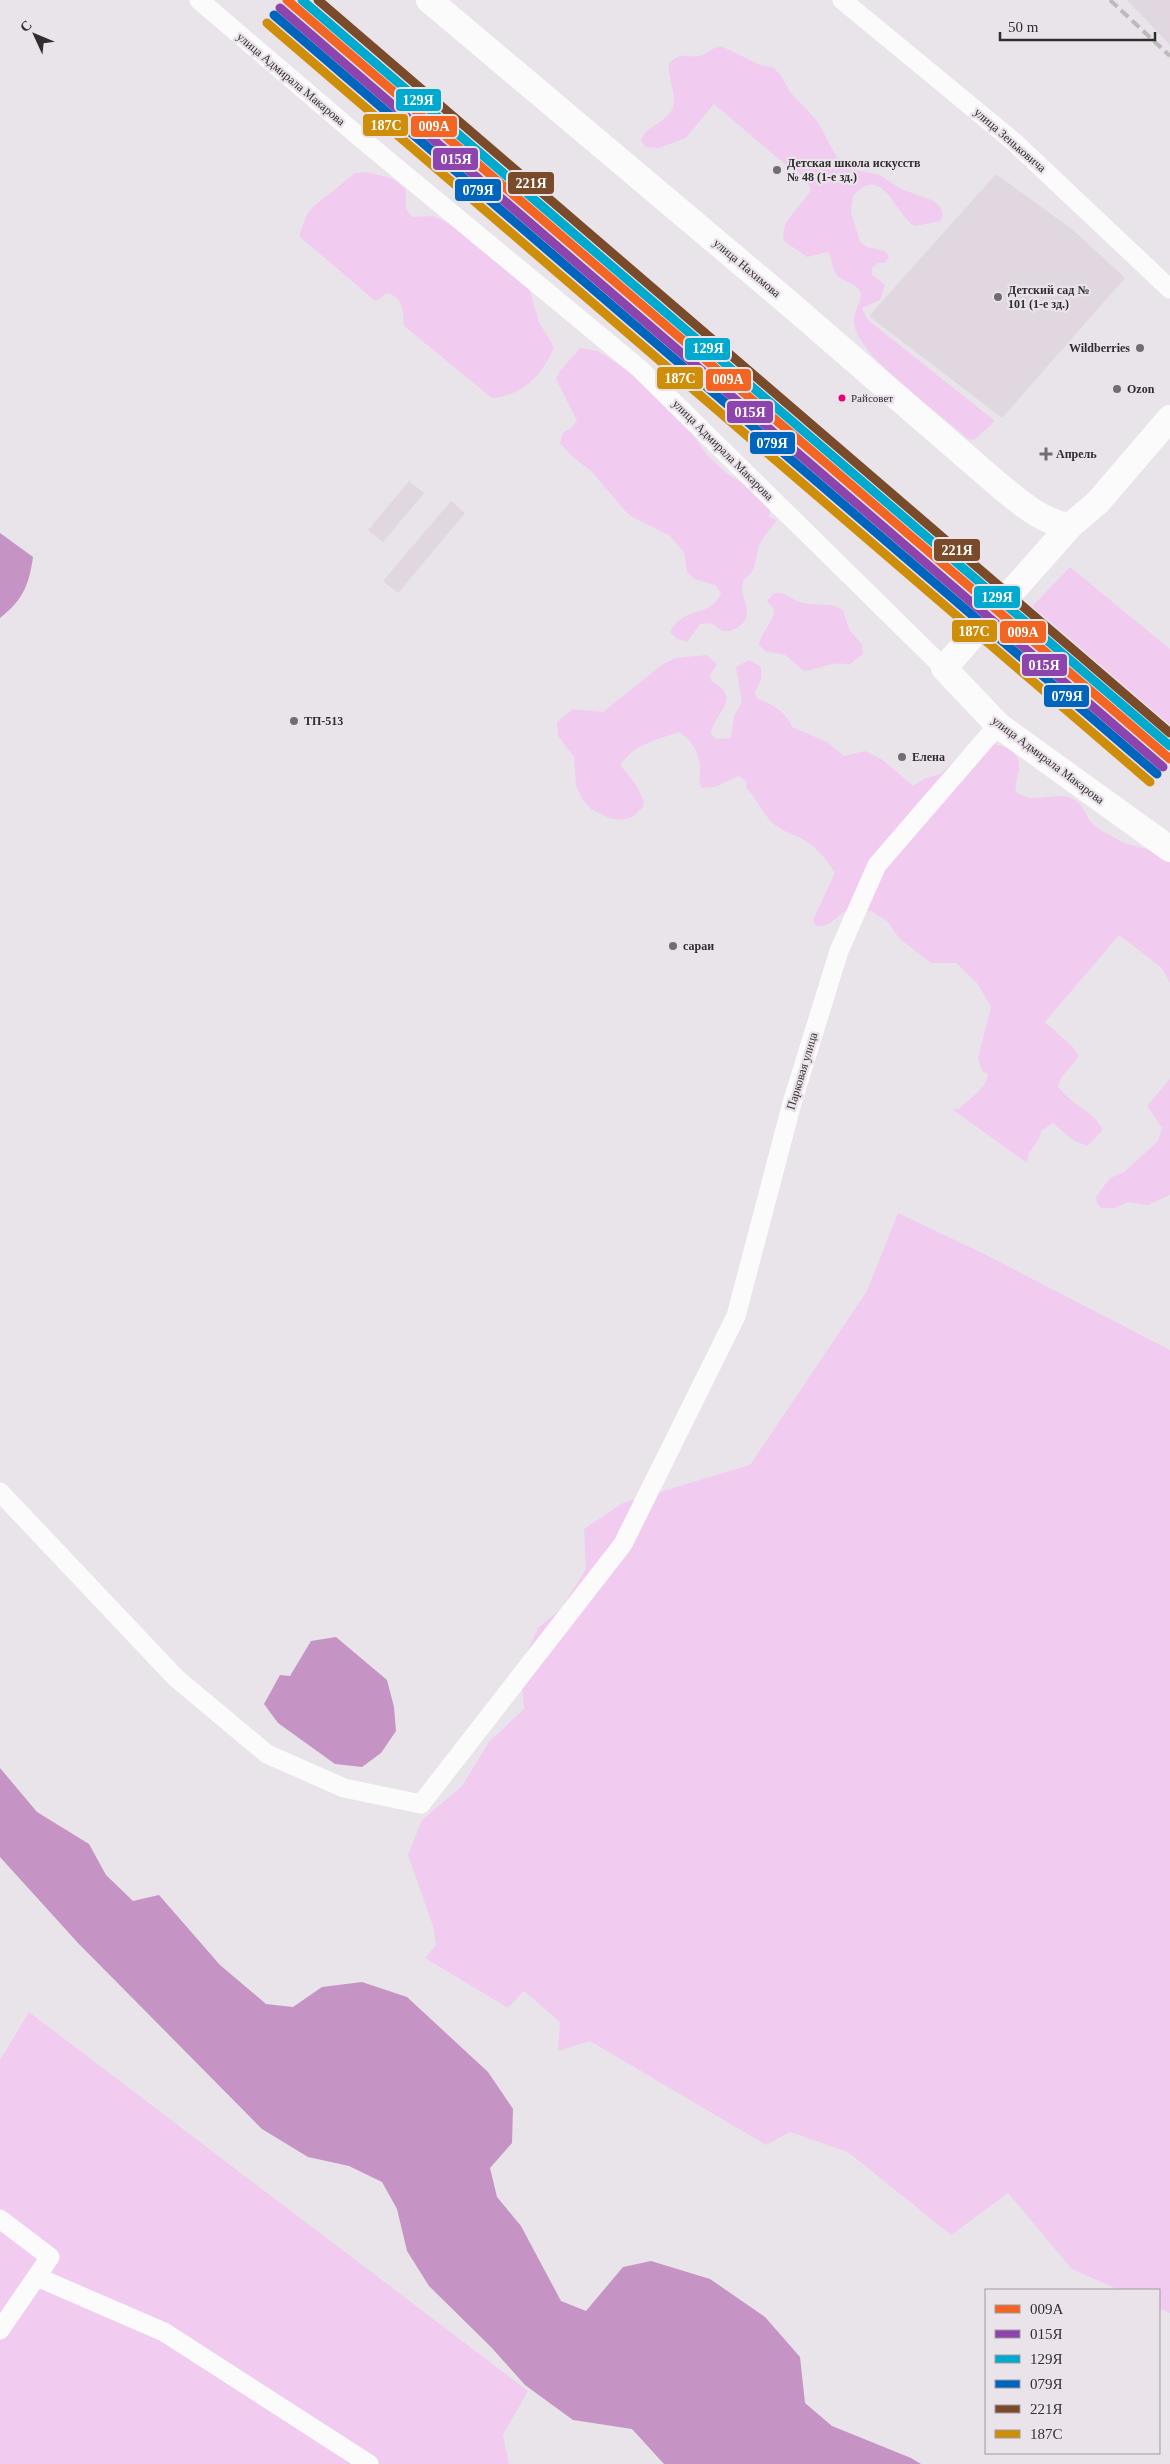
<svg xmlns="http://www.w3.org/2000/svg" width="1170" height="2464" viewBox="0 0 1170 2464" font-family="Georgia,serif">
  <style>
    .built { fill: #e1d7e1 }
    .green { fill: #f1ccf0 }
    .water { fill: #c693c5 }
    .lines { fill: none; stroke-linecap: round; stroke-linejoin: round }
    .street { stroke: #fcfbfc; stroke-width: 19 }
    .secondary { stroke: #fcfbfc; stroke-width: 26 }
    .rail { stroke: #bcbabc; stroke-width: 4; stroke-dasharray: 10 5; stroke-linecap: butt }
    .rail-1-casing { stroke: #eae3ea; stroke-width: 12 }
    .rail-2-casing { stroke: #eae3ea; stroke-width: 12 }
    .rail-3-casing { stroke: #eae3ea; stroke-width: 12 }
    .rail-4-casing { stroke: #eae3ea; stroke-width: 12 }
    .rail-5-casing { stroke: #eae3ea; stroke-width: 12 }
    .rail-6-casing { stroke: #eae3ea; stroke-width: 12 }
    .rail-1 { stroke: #f26522; stroke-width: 9 }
    .rail-2 { stroke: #8e44ad; stroke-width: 9 }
    .rail-3 { stroke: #00a9ce; stroke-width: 9 }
    .rail-4 { stroke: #0065bd; stroke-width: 9 }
    .rail-5 { stroke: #7a4b2a; stroke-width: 9 }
    .rail-6 { stroke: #cf8e0a; stroke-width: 9 }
    .poi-dot { fill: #716e71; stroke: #eae3ea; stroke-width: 2 }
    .bus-dot { fill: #e5007d; stroke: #eae3ea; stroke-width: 2 }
    .labels { text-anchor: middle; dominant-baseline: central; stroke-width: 4.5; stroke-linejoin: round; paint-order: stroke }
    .bus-label { font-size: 11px; fill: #312e31; stroke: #eae3ea; text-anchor: start }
    .street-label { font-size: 12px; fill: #312e31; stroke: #eae3ea }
    .poi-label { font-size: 12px; font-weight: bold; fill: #312e31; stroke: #eae3ea; text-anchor: start }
    .line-badge { stroke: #eae3ea; stroke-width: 2 }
    .badge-label { font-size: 14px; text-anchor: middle; font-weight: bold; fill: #fff }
  </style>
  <rect width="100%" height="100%" fill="#e9e4e9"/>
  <!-- built -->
  <path class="built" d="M1127,0H1170V45Z
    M996,174L1073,230L1125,278L1002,418L869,316Z
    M409,481L424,493L383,542L368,530Z
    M451,501L465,513L398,593L383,581Z"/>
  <!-- green -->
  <path class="green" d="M721,46L758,64L774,68L782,77L790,92L818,122L836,156L847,168L880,175L901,189L934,201L940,207L943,214L941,221L915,226C895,216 883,161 853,196L851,212L860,242L867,247L885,251L889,257L885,263H878L872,268V275L885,285L880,300L862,308L868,320L995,421L974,440L968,439C942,415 856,355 854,323C853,312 861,304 861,293C855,282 848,284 839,277C831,271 833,260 828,252L807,257L784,241C779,221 802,206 811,190L805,176L794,172L714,104L686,138L659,148L645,147L641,140C647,124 668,123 673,107C677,92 667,78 669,63C682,51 684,58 699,56C707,54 713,47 721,46Z
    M366,172C386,178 389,173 406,190V209L412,217L434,216L460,229L523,282L530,291L539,322L554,347C543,375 522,396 492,398L404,326C403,310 403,296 386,293L379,299L374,300L299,236L307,214L314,206L355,173Z
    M580,348L598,351L630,372L692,434L708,456L730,476L746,484L771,508L769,517L777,520C771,529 763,536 759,546C756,554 757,563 752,571C750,575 746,577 744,580C735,596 763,617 732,630C723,634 719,627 712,624C709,623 703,624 700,624L687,642L677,639L670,632C685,604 710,619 721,593L715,585L694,579L687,572L684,552L670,536L634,518L626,512L591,471L574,458L560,443L563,433L571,428L577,421L556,379L560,371Z
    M1070,567L1170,649V732L1024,615Z
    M774,593C792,593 790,601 804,603C818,606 830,602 843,610L849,629L862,645L863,654L849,665C833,660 820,669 804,671L785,655L765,651L759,645C761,630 774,624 774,609L767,601Z
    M706,655L717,664L710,675L711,681C745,698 713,713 711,734L716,739L731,738L734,716L742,702L736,667L749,660L761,667V680L755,692L757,699C770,702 787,713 792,727L827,742L844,756L865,751L883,760L913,786L926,778L941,774L973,741C987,742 1019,745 1019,765C1020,775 1014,782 1016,792C1036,806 1051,791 1071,798C1083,802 1085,816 1093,824C1098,830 1109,834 1115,838C1133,850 1155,845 1170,862V983L1162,968L1119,935L1045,1022L1072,1046L1079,1056L1061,1078L1058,1086C1070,1104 1094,1111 1103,1130L1087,1146L1073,1140L1053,1123L1041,1131C1040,1144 1027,1149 1027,1163L952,1109H959C970,1097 985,1091 988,1074L982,1071L978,1058L991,1007L977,983L956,963H931L899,938L887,921L871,911H845C835,918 829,928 816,926L813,920L835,873C827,861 819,849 806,841C796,835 785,833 775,825C762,815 758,799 746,788L747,782L739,776L715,787L702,788C698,781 700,777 700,769C700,755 692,739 679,732C656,740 635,744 620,765L635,783L644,801L643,807L634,816L622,820L609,818L591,809L582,799L576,785L574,757L558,736L557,722L573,709L603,712L663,664L676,658Z
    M1170,1079V1195L1148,1205L1128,1202L1115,1208H1101L1097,1203L1096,1197L1110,1178L1124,1172L1158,1141L1162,1128L1147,1106Z
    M898,1213L982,1253L1170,1350V2313L1159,2308V2290H1119L1072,2269L1008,2193L951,2235L848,2152L790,2132L766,2145L590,2041L558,2051L560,2022L524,1991L508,2008L425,1958L436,1945L433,1926L408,1855L422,1820L462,1786L489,1742L524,1709L520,1668L538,1628L561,1609L586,1569L584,1529L623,1503L750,1465L867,1291Z
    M29,2012L528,2391L503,2435L509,2464H0V2060Z"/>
  <!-- water -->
  <path class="water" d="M0,533L33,557C29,585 23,600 0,618Z
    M336,1637L387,1680L394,1707L396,1731L381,1753L362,1767L335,1764L278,1723L264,1704L280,1675L290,1676L311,1641Z
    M0,1768L37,1812L89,1844L106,1875L133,1901L159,1895L220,1965L266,2004L293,2007L322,1987L362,1982L407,1997L488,2072L513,2109L512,2143L490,2168L497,2197L521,2226L561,2301L586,2311L623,2267L651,2261L710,2279L765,2317L800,2357L805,2403L832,2426L911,2458L921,2464H664L632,2429L573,2420L525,2385L491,2347L429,2286L407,2251L397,2209L382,2182L349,2166L308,2157L262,2129L78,1943L0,1857Z"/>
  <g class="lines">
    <!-- street -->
    <path class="street" d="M199,0L357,135L640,369L944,668
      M842,0L1013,141L1170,289
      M0,1492L176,1678L267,1754L344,1788L421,1804L623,1544L736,1316L792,1103L839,951L877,865L998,725
      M0,2219L50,2257L0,2330
      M37,2277L164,2332L369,2464"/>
    <!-- secondary -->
    <path class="secondary" d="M429,0L784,299L1000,486C1022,504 1042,522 1070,526
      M1170,418L1098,502L1070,526L944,668L998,725L1170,849"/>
    <!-- rail -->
    <path class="rail" d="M1110,0L1170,56"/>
    <defs>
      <path id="rail-1" d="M287,0L1170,759"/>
      <path id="rail-2" d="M280,8L1163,767"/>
      <path id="rail-3" d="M302,0L1170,746"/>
      <path id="rail-4" d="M274,15L1157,774"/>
      <path id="rail-5" d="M318,0L1170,733"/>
      <path id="rail-6" d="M267,23L1150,782"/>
    </defs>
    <!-- rail-1 casing -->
    <use href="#rail-1" class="rail-1-casing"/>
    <!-- rail-2 casing -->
    <use href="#rail-2" class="rail-2-casing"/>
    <!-- rail-3 casing -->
    <use href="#rail-3" class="rail-3-casing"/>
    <!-- rail-4 casing -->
    <use href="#rail-4" class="rail-4-casing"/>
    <!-- rail-5 casing -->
    <use href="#rail-5" class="rail-5-casing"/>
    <!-- rail-6 casing -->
    <use href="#rail-6" class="rail-6-casing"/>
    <!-- rail-1 -->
    <use href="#rail-1" class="rail-1"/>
    <!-- rail-2 -->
    <use href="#rail-2" class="rail-2"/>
    <!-- rail-3 -->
    <use href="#rail-3" class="rail-3"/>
    <!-- rail-4 -->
    <use href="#rail-4" class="rail-4"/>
    <!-- rail-5 -->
    <use href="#rail-5" class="rail-5"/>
    <!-- rail-6 -->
    <use href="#rail-6" class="rail-6"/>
  </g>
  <!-- markers -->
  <g class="poi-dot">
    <circle cx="777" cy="170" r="5"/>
    <circle cx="998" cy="297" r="5"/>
    <circle cx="1140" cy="348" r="5"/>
    <circle cx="1117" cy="389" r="5"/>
    <path d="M1043.5 446.5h5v5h5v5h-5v5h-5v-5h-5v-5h5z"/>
    <circle cx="294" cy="721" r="5"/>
    <circle cx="902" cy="757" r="5"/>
    <circle cx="673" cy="946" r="5"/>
  </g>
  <circle class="bus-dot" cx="842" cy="398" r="4.5"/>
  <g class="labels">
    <!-- bus labels -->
    <g class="bus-label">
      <text x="851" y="398">Райсовет</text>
    </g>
    <!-- street labels -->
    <g class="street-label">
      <text transform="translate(291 79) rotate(40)">улица Адмирала Макарова</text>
      <text transform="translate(1010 140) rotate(41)">улица Зеньковича</text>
      <text transform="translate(747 268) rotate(40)">улица Нахимова</text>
      <text transform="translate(723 450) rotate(45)">улица Адмирала Макарова</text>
      <text transform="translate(1048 760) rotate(37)">улица Адмирала Макарова</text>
      <text transform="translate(802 1071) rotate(-73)">Парковая улица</text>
    </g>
    <!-- poi labels -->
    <g class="poi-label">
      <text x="787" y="163">Детская школа искусств<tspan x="787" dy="14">№ 48 (1-е зд.)</tspan></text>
      <text x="1008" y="290">Детский сад №<tspan x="1008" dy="14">101 (1-е зд.)</tspan></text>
      <text x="1130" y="348" text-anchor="end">Wildberries</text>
      <text x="1127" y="389">Ozon</text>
      <text x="1056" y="454">Апрель</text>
      <text x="304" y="721">ТП-513</text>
      <text x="912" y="757">Елена</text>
      <text x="683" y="946">сараи</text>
    </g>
  </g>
  <g class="line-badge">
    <rect x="395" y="88" width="47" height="24" rx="5" fill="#00a9ce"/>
    <rect x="362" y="113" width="47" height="24" rx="5" fill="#cf8e0a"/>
    <rect x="410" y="115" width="48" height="23" rx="5" fill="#f26522"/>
    <rect x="432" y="147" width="47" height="24" rx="5" fill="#8e44ad"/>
    <rect x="507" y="171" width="48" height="24" rx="5" fill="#7a4b2a"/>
    <rect x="454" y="178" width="48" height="24" rx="5" fill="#0065bd"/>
    <rect x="684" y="337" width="47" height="24" rx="5" fill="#00a9ce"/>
    <rect x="656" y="366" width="48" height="24" rx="5" fill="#cf8e0a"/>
    <rect x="705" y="368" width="47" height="24" rx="5" fill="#f26522"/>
    <rect x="726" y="400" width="48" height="24" rx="5" fill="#8e44ad"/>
    <rect x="749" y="431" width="47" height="24" rx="5" fill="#0065bd"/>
    <rect x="933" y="538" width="48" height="24" rx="5" fill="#7a4b2a"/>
    <rect x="973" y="585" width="48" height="24" rx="5" fill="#00a9ce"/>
    <rect x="951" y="619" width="47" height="24" rx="5" fill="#cf8e0a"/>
    <rect x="999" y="620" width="48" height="24" rx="5" fill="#f26522"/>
    <rect x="1021" y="653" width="47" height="24" rx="5" fill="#8e44ad"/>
    <rect x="1043" y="684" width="47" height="24" rx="5" fill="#0065bd"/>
  </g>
  <g class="badge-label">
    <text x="418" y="105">129Я</text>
    <text x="386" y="130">187С</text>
    <text x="434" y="131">009А</text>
    <text x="456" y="164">015Я</text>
    <text x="531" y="188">221Я</text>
    <text x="478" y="195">079Я</text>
    <text x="708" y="353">129Я</text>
    <text x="680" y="383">187С</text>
    <text x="728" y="384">009А</text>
    <text x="750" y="417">015Я</text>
    <text x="772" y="448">079Я</text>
    <text x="957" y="555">221Я</text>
    <text x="997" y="602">129Я</text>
    <text x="974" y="636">187С</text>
    <text x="1023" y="637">009А</text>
    <text x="1044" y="670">015Я</text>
    <text x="1067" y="701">079Я</text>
  </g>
  <!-- legend -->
  <rect x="985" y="2289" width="175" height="165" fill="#eae3ea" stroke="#a09ba0"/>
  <rect x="995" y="2305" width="25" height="8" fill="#f26522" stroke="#a09ba0"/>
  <text x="1030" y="2314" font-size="15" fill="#312e31">009А</text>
  <rect x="995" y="2330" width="25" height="8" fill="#8e44ad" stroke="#a09ba0"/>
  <text x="1030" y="2339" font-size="15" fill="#312e31">015Я</text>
  <rect x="995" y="2355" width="25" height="8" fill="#00a9ce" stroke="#a09ba0"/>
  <text x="1030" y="2364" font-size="15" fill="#312e31">129Я</text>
  <rect x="995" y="2380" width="25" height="8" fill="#0065bd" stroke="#a09ba0"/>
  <text x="1030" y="2389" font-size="15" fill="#312e31">079Я</text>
  <rect x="995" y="2405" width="25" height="8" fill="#7a4b2a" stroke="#a09ba0"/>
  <text x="1030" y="2414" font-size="15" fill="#312e31">221Я</text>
  <rect x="995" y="2430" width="25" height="8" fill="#cf8e0a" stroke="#a09ba0"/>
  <text x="1030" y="2439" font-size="15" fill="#312e31">187С</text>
  <!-- north arrow -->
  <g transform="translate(35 35) rotate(314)" stroke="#eae3ea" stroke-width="4" paint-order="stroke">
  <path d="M0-4L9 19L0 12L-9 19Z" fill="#312e31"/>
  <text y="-8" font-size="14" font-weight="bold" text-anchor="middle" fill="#312e31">С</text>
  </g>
  <!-- scale -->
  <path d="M1000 32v8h155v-8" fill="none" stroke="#312e31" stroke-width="2.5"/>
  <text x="1008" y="32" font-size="15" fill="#312e31" stroke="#eae3ea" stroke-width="4" paint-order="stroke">50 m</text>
</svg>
